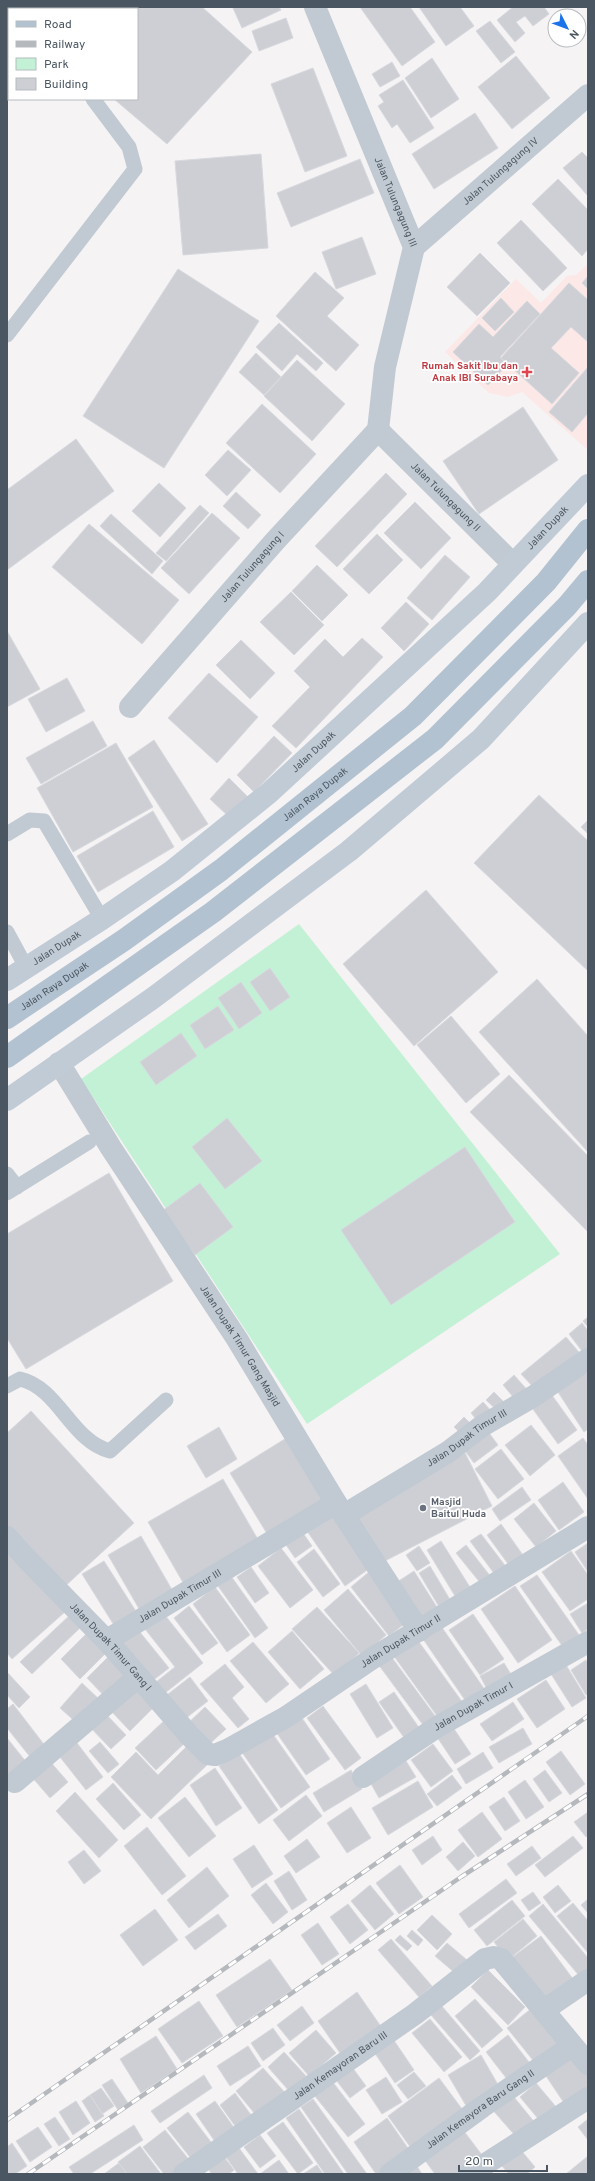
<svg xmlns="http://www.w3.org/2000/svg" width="595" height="2181" viewBox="0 0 595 2181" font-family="Overpass,sans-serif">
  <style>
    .medical { fill: #fce8e6 }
    .green { fill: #c3f1d5 }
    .building { fill: #cdcfd5; stroke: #d7d9de }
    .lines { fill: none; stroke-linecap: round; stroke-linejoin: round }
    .lane { stroke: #c1cad2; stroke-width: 15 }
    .street { stroke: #c1cad2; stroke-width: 22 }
    .secondary { stroke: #c1cbd6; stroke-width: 22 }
    .primary { stroke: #b3c2d1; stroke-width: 22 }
    .rail-casing { stroke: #b5b8bd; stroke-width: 4.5 }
    .rail { stroke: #fff; stroke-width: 3; stroke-dasharray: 9; stroke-linecap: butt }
    .health-dot { fill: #e0444e; stroke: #fff; stroke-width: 1.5 }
    .worship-dot { fill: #6b7280; stroke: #fff; stroke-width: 1.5 }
    .labels { text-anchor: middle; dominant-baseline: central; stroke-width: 3.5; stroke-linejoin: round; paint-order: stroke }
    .street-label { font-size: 10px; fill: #4a5661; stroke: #fff }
    .health-label { font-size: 10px; font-weight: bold; fill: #be3a42; stroke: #fff; text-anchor: end }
    .worship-label { font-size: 10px; font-weight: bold; fill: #5b616d; stroke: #fff; text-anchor: start }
  </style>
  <rect width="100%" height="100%" fill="#f5f3f3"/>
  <!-- medical -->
  <path class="medical" d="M588,264V450L522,392L508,397L489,393L445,352L516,279L541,303L567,276L576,275Z"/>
  <!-- green -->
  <path class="green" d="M299,924L560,1254L307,1424L81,1079Z"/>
  <!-- building -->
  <path class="building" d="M7,7H202L252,52L167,144L114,99H137V9H9Z
    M236,7H279L281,10L242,28L233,8Z
    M360,7H410L435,42L402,66Z
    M419,7H460L474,26L446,46Z
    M513,7H544L549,14L533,26L525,16L516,22L525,33L515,42L497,20Z
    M286,18L293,38L259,51L252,31Z
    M490,21L515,52L501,63L476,31Z
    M516,56L550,98L512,129L478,87Z
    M432,58L459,99L431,118L405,78Z
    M392,62L400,76L380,87L372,74Z
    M313,68L347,156L305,172L271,84Z
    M403,80L434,128L410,143L397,124L392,128L378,106L384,102L379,95Z
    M475,113L498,148L434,189L412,154Z
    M582,152L588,158V196L563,168Z
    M261,154L268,248L183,255L175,161Z
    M360,159L374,193L291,227L277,193Z
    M558,179L588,210V249L582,256L532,204Z
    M521,220L567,268L543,291L497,243Z
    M362,237L376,274L336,289L322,252Z
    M480,253L510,283L477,316L447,287Z
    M178,269L259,321L164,468L83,416Z
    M315,272L344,298L327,316L359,345L336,371L276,316Z
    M588,276V289L582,283Z
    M569,283L588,300V342L571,327L551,348L579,373L552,404L501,358Z
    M501,298L514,312L495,331L482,318Z
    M527,301L540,314L500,357L507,365L488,385L453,352L479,324L493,337Z
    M279,323L323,363L316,371L297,354L282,371L256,347Z
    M256,353L281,377L264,395L239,372Z
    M297,360L345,404L312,441L264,396Z
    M588,367V413L572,432L549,412Z
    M262,404L316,454L280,493L226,443Z
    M523,407L558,460L479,514L443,461Z
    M76,439L114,491L7,570V490Z
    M228,450L251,470L227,496L205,475Z
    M386,473L407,494L337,567L315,546Z
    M159,483L186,508L160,537L132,511Z
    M236,492L261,515L248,529L223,506Z
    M415,502L451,538L421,569L384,533Z
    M200,505L209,513L166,561L156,553Z
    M212,513L240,538L189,594L161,568Z
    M111,514L163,561L152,574L100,526Z
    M89,524L179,600L142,644L52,567Z
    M377,534L403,560L369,594L343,569Z
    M445,555L470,577L432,620L407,598Z
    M317,565L348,595L322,621L292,591Z
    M291,592L324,625L294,655L260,622Z
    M406,602L429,624L404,651L381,628Z
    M7,631L40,689L7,707Z
    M362,638L383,657L296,748L272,726L310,687L294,671L325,639L343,657Z
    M241,640L275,673L250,699L216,665Z
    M209,673L258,717L217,763L168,718Z
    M67,678L85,711L46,732L28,699Z
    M93,721L107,746L41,784L26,758Z
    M274,736L292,753L254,792L237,775Z
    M154,740L208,824L182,841L128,758Z
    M116,743L153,807L73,852L37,788Z
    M229,778L248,797L229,817L210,799Z
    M539,795L588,841V971L474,863Z
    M153,811L174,847L98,892L77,856Z
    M588,820V834L581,827Z
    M426,890L498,972L414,1046L343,964Z
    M270,968L290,997L270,1011L250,982Z
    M537,979L588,1036V1152L479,1032Z
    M241,982L262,1013L239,1029L218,998Z
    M218,1006L234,1030L205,1049L190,1025Z
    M451,1016L500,1074L466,1103L417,1045Z
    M181,1033L197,1056L156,1085L140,1062Z
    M509,1075L588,1156L587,1231L470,1112Z
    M227,1118L262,1161L225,1189L192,1147Z
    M465,1147L515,1222L391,1305L341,1230Z
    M109,1173L173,1281L26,1369L7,1338V1234Z
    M200,1183L233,1227L195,1255L162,1211Z
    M588,1317V1327L583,1321Z
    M582,1323L588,1331V1352L585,1355L569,1334Z
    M566,1337L584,1358L535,1389L521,1374Z
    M585,1370L588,1376V1429L584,1432L556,1389Z
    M514,1375L530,1393L519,1404L503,1385Z
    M549,1391L577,1430L558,1444L530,1405Z
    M494,1392L508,1406L501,1414L486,1400Z
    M483,1402L493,1413L480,1424L471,1413Z
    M31,1411L134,1523L62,1589L7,1529V1433Z
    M464,1417L475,1428L465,1438L454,1427Z
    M531,1425L555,1455L530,1476L505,1445Z
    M484,1426L498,1445L474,1463L460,1444Z
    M219,1427L237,1459L206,1478L187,1446Z
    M288,1437L327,1501L269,1537L230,1473Z
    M583,1438L588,1445V1499L558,1456Z
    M501,1449L524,1479L498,1499L475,1469Z
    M465,1453L492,1506L381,1563L354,1510Z
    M223,1479L260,1543L185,1586L148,1522Z
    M563,1482L584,1512L559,1530L538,1500Z
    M522,1487L531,1500L500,1521L492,1509Z
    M534,1503L556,1531L536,1547L514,1519Z
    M333,1513L370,1568L345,1586L307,1531Z
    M501,1524L525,1558L511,1568L487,1535Z
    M301,1530L312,1546L295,1558L284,1542Z
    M481,1534L507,1568L496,1576L470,1541Z
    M141,1536L175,1595L142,1614L108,1555Z
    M441,1541L473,1592L458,1601L427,1550Z
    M588,1543V1572L575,1552Z
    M466,1545L491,1577L482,1585L456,1553Z
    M419,1546L430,1563L417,1571L406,1555Z
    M281,1548L313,1590L290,1608L258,1566Z
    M314,1549L340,1584L323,1597L297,1562Z
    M7,1550L66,1611L12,1659L7,1653Z
    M571,1551L588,1575V1599L570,1611L542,1572Z
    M104,1561L139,1616L117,1630L82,1574Z
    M430,1566L452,1603L441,1610L419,1573Z
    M251,1567L269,1593L255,1603L237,1577Z
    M370,1571L408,1621L389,1636L351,1587Z
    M414,1571L440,1612L420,1625L394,1584Z
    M537,1575L579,1635L563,1647L520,1586Z
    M231,1576L268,1628L255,1638L218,1586Z
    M515,1586L552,1640L518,1663L481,1609Z
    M215,1587L250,1635L227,1652L193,1604Z
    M348,1589L386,1635L362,1656L324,1610Z
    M588,1603V1629L582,1633L570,1614Z
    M189,1606L218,1643L202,1655L174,1618Z
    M317,1607L359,1653L335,1676L292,1629Z
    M71,1614L82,1626L32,1674L20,1662Z
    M164,1614L203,1663L165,1693L156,1682L175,1667L145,1629Z
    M473,1614L504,1659L480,1675L449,1630Z
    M135,1626L169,1668L151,1682L118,1640Z
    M441,1626L485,1690L467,1703L423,1639Z
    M90,1630L110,1649L80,1679L61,1659Z
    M292,1631L324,1669L300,1689L268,1652Z
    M414,1635L463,1703L440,1720L391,1652Z
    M253,1642L289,1684L266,1703L230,1661Z
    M390,1655L438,1720L426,1729L378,1664Z
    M109,1656L131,1678L109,1701L87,1678Z
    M586,1660L588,1663V1694L586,1695L571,1670Z
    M504,1663L514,1679L489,1693L480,1676Z
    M225,1664L244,1687L232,1698L249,1719L238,1728L200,1684Z
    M566,1665L586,1698L572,1707L551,1674Z
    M7,1672L30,1697L19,1708L7,1695Z
    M190,1677L208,1701L181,1722L163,1698Z
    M546,1680L565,1709L537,1728L517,1699Z
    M82,1683L101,1701L79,1725L60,1708Z
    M139,1684L158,1703L130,1731L111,1711Z
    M366,1684L393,1728L377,1738L350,1694Z
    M394,1692L420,1729L405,1739L379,1702Z
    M513,1702L524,1719L492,1741L480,1724Z
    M13,1704L46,1747L31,1758L7,1728V1709Z
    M323,1706L361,1758L345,1770L307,1718Z
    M205,1707L226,1729L205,1748L185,1726Z
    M102,1710L126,1735L111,1749L87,1724Z
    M300,1715L330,1759L306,1775L276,1732Z
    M167,1718L188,1740L156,1770L135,1748Z
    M450,1723L471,1754L455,1764L435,1734Z
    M523,1728L532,1744L499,1763L489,1747Z
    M270,1730L310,1787L281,1808L241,1751Z
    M7,1738L27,1763L10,1777L7,1774Z
    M100,1742L119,1764L108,1773L89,1751Z
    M77,1743L103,1777L86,1790L60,1757Z
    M189,1744L208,1764L151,1819L111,1777L136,1752L158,1775Z
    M433,1744L453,1771L431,1787L411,1760Z
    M561,1751L585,1784L570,1795L546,1762Z
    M238,1752L278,1810L259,1824L219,1766Z
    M483,1752L493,1768L466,1784L457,1769Z
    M48,1759L68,1782L50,1798L30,1775Z
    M406,1761L416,1777L379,1798L370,1782Z
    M215,1768L242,1808L216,1826L190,1785Z
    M351,1770L362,1789L324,1812L313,1793Z
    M545,1770L562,1793L549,1802L533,1779Z
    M452,1775L462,1788L437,1806L427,1794Z
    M525,1780L544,1807L526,1819L508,1792Z
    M418,1781L433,1807L388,1835L372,1808Z
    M113,1783L141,1815L124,1830L96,1799Z
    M75,1792L118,1840L99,1858L56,1811Z
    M306,1795L322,1816L289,1841L273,1820Z
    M185,1797L216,1836L189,1857L158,1818Z
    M504,1797L520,1821L505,1831L489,1807Z
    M351,1807L371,1838L347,1853L327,1823Z
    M482,1812L502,1839L478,1857L458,1830Z
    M588,1812V1835L586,1837L574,1822Z
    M147,1827L186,1876L162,1895L124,1846Z
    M433,1836L442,1850L422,1865L412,1850Z
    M573,1836L583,1848L545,1877L535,1865Z
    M307,1839L320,1857L296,1873L284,1856Z
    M463,1842L475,1856L458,1871L446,1857Z
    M254,1845L273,1874L252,1888L233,1859Z
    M532,1846L541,1858L516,1876L507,1864Z
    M84,1850L101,1871L84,1884L68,1862Z
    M400,1865L423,1897L399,1914L376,1883Z
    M207,1867L229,1896L189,1928L167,1900Z
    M289,1871L307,1900L292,1910L274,1881Z
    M506,1879L517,1893L469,1928L459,1914Z
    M266,1883L288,1912L273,1924L251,1895Z
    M370,1885L394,1914L375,1930L351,1901Z
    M558,1885L571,1901L555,1913L543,1897Z
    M533,1892L541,1903L529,1911L521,1900Z
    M588,1899V1913L581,1905Z
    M512,1900L525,1916L487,1946L474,1930Z
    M573,1903L588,1921V1953L557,1916Z
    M348,1904L368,1930L350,1944L330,1917Z
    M543,1904L588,1958V1972L581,1978L529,1916Z
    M155,1909L178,1940L143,1966L120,1935Z
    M218,1914L227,1926L195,1950L185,1937Z
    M432,1915L452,1934L437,1950L417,1930Z
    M523,1919L537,1936L508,1960L494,1942Z
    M318,1923L339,1954L322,1965L301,1935Z
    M412,1930L423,1940L418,1946L407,1936Z
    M400,1935L412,1946L407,1951L395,1940Z
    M541,1936L576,1983L545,2006L510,1959Z
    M391,1939L432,1986L419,1997L378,1950Z
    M447,1943L467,1960L455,1973L435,1956Z
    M270,1959L292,1990L237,2027L216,1995Z
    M488,1970L525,2007L508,2025L471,1987Z
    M357,1992L382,2028L342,2056L318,2021Z
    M475,1999L503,2030L482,2048L455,2016Z
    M199,2001L223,2036L182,2063L158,2029Z
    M441,2005L480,2051L470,2060L431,2015Z
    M302,2006L314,2023L290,2041L277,2025Z
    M532,2008L561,2045L536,2064L507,2028Z
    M430,2019L462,2057L444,2072L412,2033Z
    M273,2028L285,2045L263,2061L251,2043Z
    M316,2030L336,2053L309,2076L289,2053Z
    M508,2035L532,2066L510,2083L486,2052Z
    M156,2036L177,2069L141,2093L120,2059Z
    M391,2036L414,2070L395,2083L372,2049Z
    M248,2046L261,2066L230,2086L217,2066Z
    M573,2049L588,2072V2095L568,2109L542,2070Z
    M284,2052L306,2076L290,2092L268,2067Z
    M481,2055L501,2090L468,2109L448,2075Z
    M352,2067L366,2086L350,2098L336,2080Z
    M263,2068L288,2096L260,2120L236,2091Z
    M414,2072L426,2086L408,2099L397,2085Z
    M204,2075L212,2088L160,2123L151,2111Z
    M386,2077L402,2102L382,2114L366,2090Z
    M439,2078L468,2117L416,2155L388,2116Z
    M112,2079L128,2103L118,2110L102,2085Z
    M332,2081L365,2124L348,2137L314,2095Z
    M536,2083L557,2108L540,2121L520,2097Z
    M101,2088L114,2106L102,2114L90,2095Z
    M509,2091L536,2124L518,2139L490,2107Z
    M235,2093L254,2119L238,2130L220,2105Z
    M90,2095L104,2116L95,2122L82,2101Z
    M313,2099L367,2174H348L301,2107Z
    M76,2101L90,2123L73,2135L59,2112Z
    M215,2101L235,2129L216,2143L196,2114Z
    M299,2109L344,2174H325L286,2118Z
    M188,2112L214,2146L193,2161L167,2128Z
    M55,2117L70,2139L59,2146L44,2124Z
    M387,2118L412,2154L383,2174H376L354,2142Z
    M588,2119V2140L578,2127Z
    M283,2122L313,2163L298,2174L267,2133Z
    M134,2125L143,2140L90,2174H74L69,2167Z
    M460,2126L485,2159L464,2174H435L421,2155Z
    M38,2127L52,2147L30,2162L16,2141Z
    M165,2130L190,2161L173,2174H164L143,2147Z
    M260,2135L276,2156L260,2168L244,2147Z
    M234,2141L258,2174H238L221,2150Z
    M12,2143L27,2166L15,2174H9L7,2171V2147Z
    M140,2146L161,2174H127L118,2162Z
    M520,2149L535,2167L527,2174H509L501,2165Z
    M219,2150L234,2170L229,2174H212L203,2163Z
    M588,2156V2174H566Z
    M279,2160L289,2174H260Z
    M413,2160L422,2174H392Z
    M119,2163L127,2174H104Z
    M317,2165L323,2174H303Z"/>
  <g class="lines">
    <!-- lane -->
    <path class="lane" d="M7,34L9,35
      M7,335L135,169L129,147L93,99
      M7,834L30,820L44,821L102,919
      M7,932L26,967
      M7,1174L17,1187
      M7,1193L89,1142
      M7,1386L20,1379C59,1388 71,1441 110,1451L166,1400"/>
    <!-- street -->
    <g class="street">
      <path id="s1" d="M315,7L414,247L385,367L378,430"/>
      <path id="s2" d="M414,247L588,95"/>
      <path id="s3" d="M378,430L513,564"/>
      <path id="s4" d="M130,707L275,541L378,430"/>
      <path id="s5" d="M59,1063L111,1148L237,1339L336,1503L419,1631"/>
      <path id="s6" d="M344,1515L448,1452L482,1426L534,1396L588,1359"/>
      <path id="s7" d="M7,1537L25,1557L110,1644L189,1735L208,1754L215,1755L227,1750L286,1717L373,1658L588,1527"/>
      <path id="s8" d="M107,1640L336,1503"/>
      <path id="s9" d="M363,1777L437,1727L588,1642"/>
      <path d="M15,1782L138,1677"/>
      <path d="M544,2010L588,1980"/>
      <path id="s10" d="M184,2174L415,2014L485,1959L494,1957L501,1959L588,2064"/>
      <path id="s11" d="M390,2174L482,2107L572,2046"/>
      <path d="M470,2174L588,2098"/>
    </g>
    <!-- secondary -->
    <g class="secondary">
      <path id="s12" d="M7,980L102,919L172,871L269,793L487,592L588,485"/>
      <path d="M7,1100L153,998L349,851L481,739L588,623"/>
    </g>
    <!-- primary -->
    <g class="primary">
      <path id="s13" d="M7,1018L124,940L221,870L413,716L546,582L588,530"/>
      <path d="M7,1057L213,912L435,739L567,606L588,581"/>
    </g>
    <defs>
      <path id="rail" d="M7,2120L588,1716
        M28,2174L461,1877L588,1794"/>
    </defs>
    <!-- rail casing -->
    <use href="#rail" class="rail-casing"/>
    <!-- rail -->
    <use href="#rail" class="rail"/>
  </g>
  <!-- markers -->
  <path class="health-dot" d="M525 366h4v4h4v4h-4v4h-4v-4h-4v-4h4z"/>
  <circle class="worship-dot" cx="423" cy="1508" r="4"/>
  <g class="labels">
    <!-- street labels -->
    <g class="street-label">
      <text stroke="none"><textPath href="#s2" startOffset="115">Jalan Tulungagung IV</textPath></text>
      <text stroke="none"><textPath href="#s1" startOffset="211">Jalan Tulungagung III</textPath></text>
      <text stroke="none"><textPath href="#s3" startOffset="95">Jalan Tulungagung II</textPath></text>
      <text stroke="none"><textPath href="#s12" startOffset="707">Jalan Dupak</textPath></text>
      <text stroke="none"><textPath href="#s4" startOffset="186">Jalan Tulungagung I</textPath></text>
      <text stroke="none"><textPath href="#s12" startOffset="383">Jalan Dupak</textPath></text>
      <text stroke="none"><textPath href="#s13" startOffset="381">Jalan Raya Dupak</textPath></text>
      <text stroke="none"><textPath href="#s12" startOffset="59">Jalan Dupak</textPath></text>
      <text stroke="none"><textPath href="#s13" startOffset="57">Jalan Raya Dupak</textPath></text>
      <text stroke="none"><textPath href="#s5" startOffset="336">Jalan Dupak Timur Gang Masjid</textPath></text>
      <text stroke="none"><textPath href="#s6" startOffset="145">Jalan Dupak Timur III</textPath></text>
      <text stroke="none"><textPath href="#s8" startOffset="85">Jalan Dupak Timur III</textPath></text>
      <text stroke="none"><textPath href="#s7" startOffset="521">Jalan Dupak Timur II</textPath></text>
      <text stroke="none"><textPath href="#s7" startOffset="151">Jalan Dupak Timur Gang I</textPath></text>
      <text stroke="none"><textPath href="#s9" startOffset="131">Jalan Dupak Timur I</textPath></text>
      <text stroke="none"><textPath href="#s10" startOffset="190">Jalan Kemayoran Baru III</textPath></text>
      <text stroke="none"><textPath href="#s11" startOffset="111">Jalan Kemayora Baru Gang II</textPath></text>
    </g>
    <!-- health labels -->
    <g class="health-label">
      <text x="518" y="366">Rumah Sakit Ibu dan<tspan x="518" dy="12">Anak IBI Surabaya</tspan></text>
    </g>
    <!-- worship labels -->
    <g class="worship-label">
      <text x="431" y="1502">Masjid<tspan x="431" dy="12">Baitul Huda</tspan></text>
    </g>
  </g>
  <!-- border -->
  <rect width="595" height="2181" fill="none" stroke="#4a5661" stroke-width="16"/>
  <!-- legend -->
  <rect x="8" y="8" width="130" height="92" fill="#ffffff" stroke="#b7bbc0"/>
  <rect x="16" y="21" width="20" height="6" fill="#b3c2d1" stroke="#b7bbc0"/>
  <text x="44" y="28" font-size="12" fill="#4a5661">Road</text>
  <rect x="16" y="41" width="20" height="6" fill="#b5b8bd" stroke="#b7bbc0"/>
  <text x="44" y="48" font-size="12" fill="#4a5661">Railway</text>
  <rect x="16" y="58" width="20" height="12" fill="#c3f1d5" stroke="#b7bbc0"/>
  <text x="44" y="68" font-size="12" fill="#4a5661">Park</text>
  <rect x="16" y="78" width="20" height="12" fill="#cdcfd5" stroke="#b7bbc0"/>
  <text x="44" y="88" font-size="12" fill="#4a5661">Building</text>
  <!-- north arrow -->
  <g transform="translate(567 28) rotate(132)"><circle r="19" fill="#ffffff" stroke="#b7bbc0"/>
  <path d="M0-3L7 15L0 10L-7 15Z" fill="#1a73e8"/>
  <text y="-6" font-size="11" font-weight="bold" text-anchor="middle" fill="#4a5661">N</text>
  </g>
  <!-- scale -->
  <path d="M459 2165v6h88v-6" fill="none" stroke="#4a5661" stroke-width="2"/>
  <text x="465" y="2165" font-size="12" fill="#4a5661" stroke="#ffffff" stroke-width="3" paint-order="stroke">20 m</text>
</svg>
